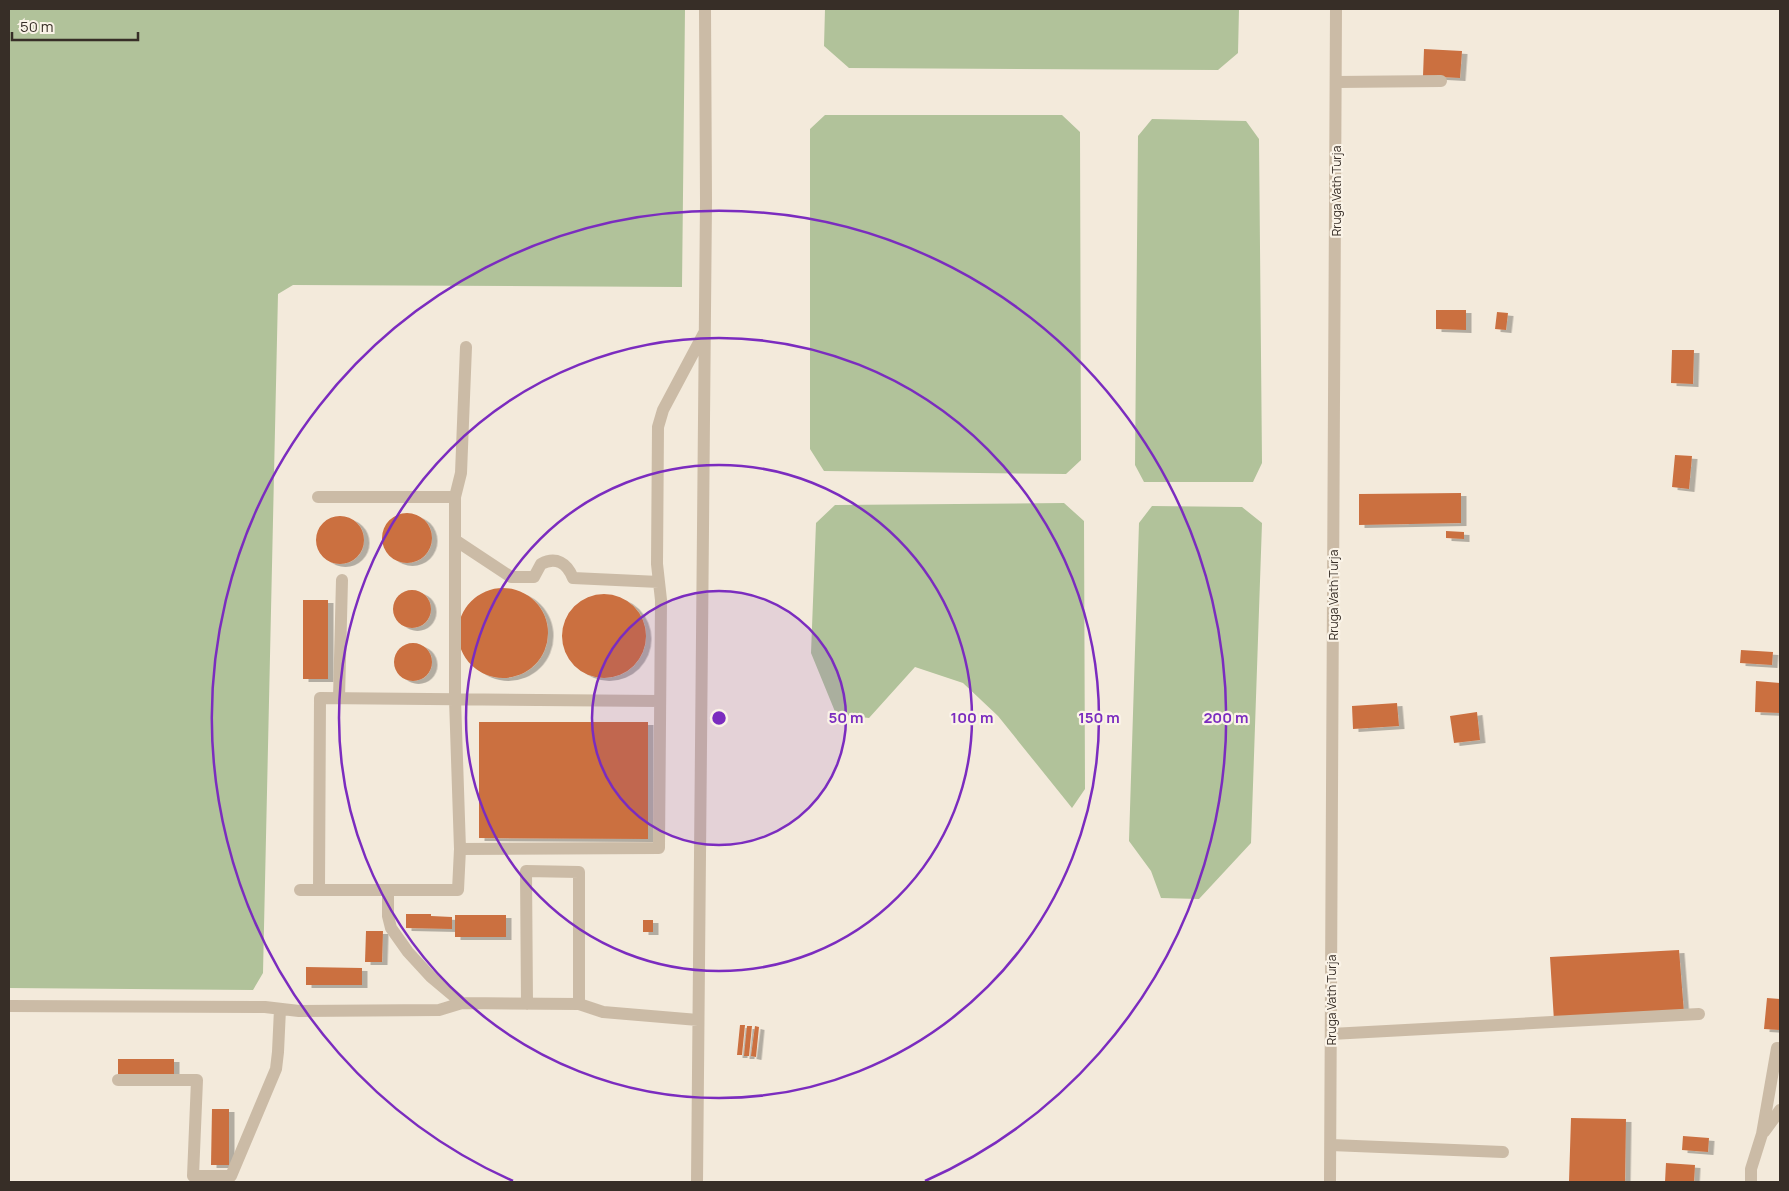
<svg xmlns="http://www.w3.org/2000/svg" width="1789" height="1191" viewBox="0 0 1789 1191" font-family="Manrope,sans-serif">
  <style>
    .green { fill: #b1c29a }
    .building { fill: #cb7041; filter: url(#shadow) }
    .lines { fill: none; stroke-linecap: round; stroke-linejoin: round }
    .minor { stroke: #cbbba6; stroke-width: 12 }
    .ring { fill: none; stroke: #7b2cbf; stroke-width: 2.5 }
    .labels { text-anchor: middle; dominant-baseline: central; stroke-width: 4.5; stroke-linejoin: round; paint-order: stroke }
    .street-label { font-size: 12px; fill: #372e27; stroke: #faf3e7 }
    .centre { fill: #7b2cbf; stroke: #faf3e7; stroke-width: 2.5 }
    .ring-label { font-size: 15px; text-anchor: middle; font-weight: bold; fill: #7b2cbf; stroke: #faf3e7; stroke-width: 4.5; stroke-linejoin: round; paint-order: stroke }
  </style>
  <defs>
    <filter id="shadow"><feDropShadow dx="5.5" dy="3" stdDeviation="0" flood-color="#0004"/></filter>
  </defs>
  <rect width="100%" height="100%" fill="#f3eadb"/>
  <!-- green -->
  <path class="green" d="M9,9H685L682,287L293,285L278,294L263,973L253,990L9,988Z
    M825,9H1239L1238,53L1218,70L849,68L824,46Z
    M825,115H1062L1080,132L1081,460L1066,474L824,471L810,449V129Z
    M1152,119L1246,121L1259,139L1262,463L1253,482H1144L1135,465L1138,136Z
    M1064,503L1084,521L1085,789L1072,808L998,716L963,683L915,667L869,718L836,714L811,653L816,523L835,505Z
    M1152,506L1242,507L1262,523L1251,843L1199,899L1161,898L1151,871L1129,841L1139,523Z"/>
  <!-- building -->
  <path class="building" d="M1424,49L1462,51L1460,78L1423,76Z
    M1436,310H1466V330L1436,329Z
    M1497,312L1508,313L1506,330L1495,329Z
    M1672,350H1694L1693,384L1671,383Z
    M1675,455L1692,456L1689,489L1672,487Z
    M1461,493V523L1359,525V494Z
    M382 538a25 25 0 1 1 50 0a25 25 0 1 1-50 0Z
    M316 540a24 24 0 1 1 48 0a24 24 0 1 1-48 0Z
    M1446,531L1464,532V539L1446,538Z
    M458 633a45 45 0 1 1 90 0a45 45 0 1 1-90 0Z
    M393 609a19 19 0 1 1 38 0a19 19 0 1 1-38 0Z
    M562 636a42 42 0 1 1 84 0a42 42 0 1 1-84 0Z
    M303,600H328V679H303Z
    M394 662a19 19 0 1 1 38 0a19 19 0 1 1-38 0Z
    M1741,650L1773,652L1772,665L1740,663Z
    M1756,681L1780,683V713L1755,712Z
    M1397,703L1399,726L1353,729L1352,706Z
    M1477,712L1480,740L1454,743L1450,716Z
    M479,722H648V839L479,838Z
    M406,914H431V916L452,917V929L406,928Z
    M455,915H506V937H455Z
    M643,920H653V932H643Z
    M366,931H383L382,962H365Z
    M1679,950L1684,1013L1554,1021L1550,957Z
    M306,967L362,968V985H306Z
    M1767,998L1780,999V1030L1764,1029Z
    M740,1025H745L742,1055H737Z
    M747,1026H752L749,1056H744Z
    M755,1026L759,1027L756,1057L751,1056Z
    M118,1059H174V1076H118Z
    M212,1109H229V1165H211Z
    M1571,1118L1626,1119L1625,1182H1569Z
    M1683,1136L1709,1138L1708,1152L1682,1150Z
    M1666,1163L1695,1165L1694,1182H1665Z"/>
  <g class="lines">
    <!-- minor -->
    <path class="minor" d="M1337,82L1441,81
      M466,347L461,473L455,497V699L460,849L659,848L661,600L657,564L658,427L663,410L704,333
      M318,497H455
      M455,540L511,577H534L541,564C556,556 567,563 573,578L659,582
      M339,698L342,580
      M300,890H458L460,849
      M319,890L320,698L660,701
      M388,890V916L391,928L408,952L431,977L462,1003
      M527,1004L526,871L579,872V1004
      M9,1006L265,1007L299,1011L439,1010L462,1003L579,1004L603,1012L698,1020
      M1331,1034L1699,1014
      M118,1080H197L193,1176H231L276,1069L278,1052L280,1009
      M1764,1132L1780,1110
      M1331,1145L1503,1152
      M697,1182L706,202L705,9
      M1330,1182L1336,9
      M1751,1182V1169L1762,1134L1777,1048"/>
  </g>
  <!-- distance rings -->
  <circle cx="719" cy="718" r="127" fill="#7b2cbf" fill-opacity=".12"/>
  <g class="ring">
    <circle cx="719" cy="718" r="127"/>
    <circle cx="719" cy="718" r="253"/>
    <circle cx="719" cy="718" r="380"/>
    <path d="M513 1181A507 507 0 1 1 925 1181"/>
  </g>
  <g class="labels">
    <!-- street labels -->
    <g class="street-label">
      <text transform="translate(1336 191) rotate(-90)">Rruga Vath Turja</text>
      <text transform="translate(1333 595) rotate(-90)">Rruga Vath Turja</text>
      <text transform="translate(1331 1000) rotate(-90)">Rruga Vath Turja</text>
    </g>
  </g>
  <circle cx="719" cy="718" r="8" class="centre"/>
  <g class="ring-label">
    <text x="846" y="723">50 m</text>
    <text x="972" y="723">100 m</text>
    <text x="1099" y="723">150 m</text>
    <text x="1226" y="723">200 m</text>
  </g>
  <!-- border -->
  <rect width="1789" height="1191" fill="none" stroke="#372e27" stroke-width="20"/>
  <!-- scale -->
  <path d="M12 32v8h126v-8" fill="none" stroke="#372e27" stroke-width="2.5"/>
  <text x="20" y="32" font-size="15" fill="#372e27" stroke="#faf3e7" stroke-width="4" paint-order="stroke">50 m</text>
</svg>
